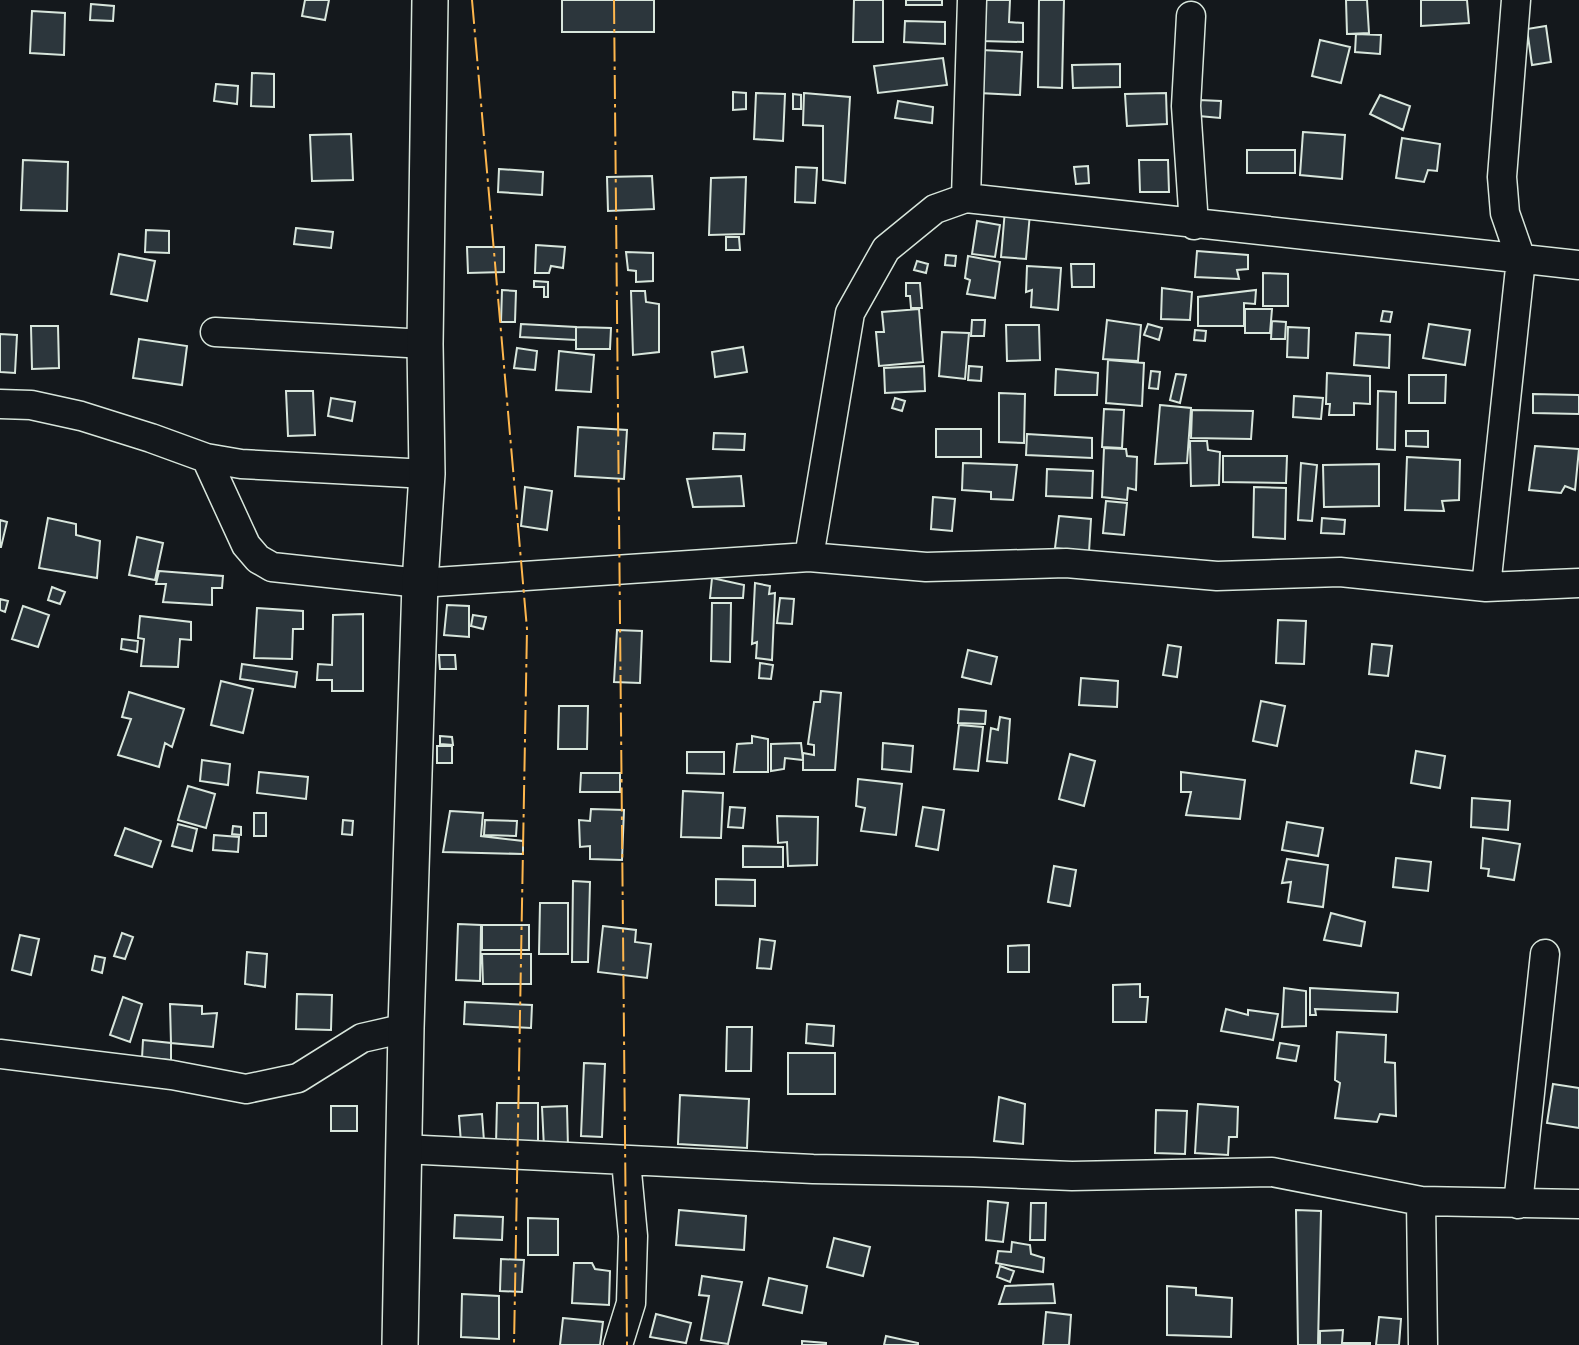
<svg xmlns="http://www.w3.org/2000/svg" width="1579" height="1345" viewBox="0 0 1579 1345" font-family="'PT Sans',sans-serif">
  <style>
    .building { fill: #2c363c; stroke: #d8e6dc; stroke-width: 2 }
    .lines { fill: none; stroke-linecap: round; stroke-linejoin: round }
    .minor-casing { stroke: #d8e6dc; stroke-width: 31 }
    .major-casing { stroke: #d8e6dc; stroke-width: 38 }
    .minor { stroke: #14181c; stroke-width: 28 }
    .major { stroke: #14181c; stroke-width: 35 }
    .power { stroke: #ffb74d; stroke-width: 2; stroke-dasharray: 24 5 3.5 5; stroke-linecap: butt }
  </style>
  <rect width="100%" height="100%" fill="#14181c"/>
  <!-- building -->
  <path class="building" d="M305,0H329L325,20L302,16Z
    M562,0H654V32H562Z
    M854,0H883V42H853Z
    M906,0H942V5H906Z
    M984,0H1010L1009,22L1023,23V42L981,41Z
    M1039,0H1064L1062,88L1038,87Z
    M1346,0H1367L1369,33L1347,34Z
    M1421,0H1467L1469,23L1421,26Z
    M91,4L114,6L113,21L90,20Z
    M32,11L65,13L64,55L30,53Z
    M905,21L945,22V44L904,42Z
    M1546,26L1551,62L1532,65L1527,29Z
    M1356,34L1381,35L1380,54L1355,52Z
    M1320,40L1350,47L1341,83L1312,76Z
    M981,50L1022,52L1020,95L979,93Z
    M943,58L947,85L878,93L874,66Z
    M1120,64V87L1073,88L1072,65Z
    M252,73L274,74V107L251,106Z
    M216,84L238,86L237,104L214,101Z
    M733,92L746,93V109L733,110Z
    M756,93L785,94L783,141L754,139Z
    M804,93L850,97L845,183L823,180V126L803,125Z
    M1166,93L1167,124L1127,126L1125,94Z
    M793,94L801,95V109H793Z
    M1380,95L1410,106L1403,130L1370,114Z
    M1199,100L1221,101L1220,118L1199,116Z
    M898,101L933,107L932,123L895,118Z
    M1303,132L1345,135L1342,179L1300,175Z
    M351,134L353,180L312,181L310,135Z
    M1402,138L1440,144L1437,171L1428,170L1424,182L1396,178Z
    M1247,150H1295V173H1247Z
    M23,160L68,162L67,211L21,210Z
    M1139,160H1168L1169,192H1140Z
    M1088,166L1089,183L1076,184L1074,167Z
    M796,167L817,168L815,203L795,202Z
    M499,169L543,172L542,195L498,192Z
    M652,176L654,209L608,211L607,177Z
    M746,177L744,234L709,235L711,178Z
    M1005,210L1030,213L1026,259L1001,257Z
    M977,221L1000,225L995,257L972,254Z
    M296,228L333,232L331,248L294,244Z
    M146,230L169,231V253L145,252Z
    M726,237H739L740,250H726Z
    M536,245L565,247L563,268L551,266L549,273H535Z
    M467,247H504V272L468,273Z
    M1197,251L1248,255V269L1237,270L1239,279L1195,277Z
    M626,252L653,253V281L636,282V271L628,270Z
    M119,254L155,261L147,301L111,294Z
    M946,255L956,256L955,266L945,265Z
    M968,256L1000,262L995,298L967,294L970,280L965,278Z
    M917,261L928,264L926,273L914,270Z
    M1071,264H1094V287H1072Z
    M1027,266L1061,268L1058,310L1031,307L1032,290L1026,292Z
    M1263,273L1288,274V306H1263Z
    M534,281L548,282V297H544V287H534Z
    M906,283H920L922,308H911L910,296H906Z
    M1162,288L1192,292L1190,320L1161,319Z
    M502,290L516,291L515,322H501Z
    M1256,290L1255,304L1244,303V326H1198V297Z
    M631,291H645L646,302L659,304V352L633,355Z
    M919,309L923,362L879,366L876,332H884L882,312Z
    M1245,309H1272L1270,333H1245Z
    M1383,311L1392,312L1390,322L1381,321Z
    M972,320H985L984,336H971Z
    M1107,320L1141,325L1138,361L1103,359Z
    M1272,321L1286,322L1285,339H1271Z
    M521,324L576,327V340L520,337Z
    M1148,324L1162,328L1159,340L1144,335Z
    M1429,324L1470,330L1465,365L1423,358Z
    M1006,325H1039L1040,360L1007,361Z
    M31,326H58L59,368L32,369Z
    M576,327L611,328L610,349H576Z
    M1288,327L1309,328L1308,358L1287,357Z
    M1195,330L1206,331L1205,341L1194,340Z
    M942,332L969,333L965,379L939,376Z
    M1356,333L1390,335L1389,368L1354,365Z
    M0,334L17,335L15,373L0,372Z
    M139,339L187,346L182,385L133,378Z
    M743,347L747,372L715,377L712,352Z
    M517,348L537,351L535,370L514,368Z
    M559,351L594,355L591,392L556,390Z
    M1108,360L1144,363L1142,406L1106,403Z
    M924,366L925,391L885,393L884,368Z
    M969,366L982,367L981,381L968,380Z
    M1056,369L1098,373L1097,395H1055Z
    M1151,371L1160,372L1158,389L1149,388Z
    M1327,373L1370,376V404L1354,403V415H1329L1330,404H1326Z
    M1176,374L1186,375L1180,403L1170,400Z
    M1409,375H1446L1445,403H1409Z
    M286,391H313L315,435L288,436Z
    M1378,391L1396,392L1395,450L1377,449Z
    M999,393L1025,394L1024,443L999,442Z
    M1533,394L1579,395V414L1533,413Z
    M1294,396L1323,398L1321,419L1293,417Z
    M331,398L355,402L352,421L328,416Z
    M895,398L905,401L902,411L892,408Z
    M1160,405L1191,408L1187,463L1155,464Z
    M1104,409L1124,410L1122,448L1102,447Z
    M1192,410L1253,411L1251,439L1191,438Z
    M578,427L627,430L624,479L575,476Z
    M936,429H981V457H936Z
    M1406,431H1428V447L1406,446Z
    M714,433L745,434L744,450L713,449Z
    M1027,434L1092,438V458L1026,455Z
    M1190,441H1207L1208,450L1220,452L1219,485L1191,486Z
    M1535,446L1579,449L1575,490L1565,486L1561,493L1529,490Z
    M1104,448L1126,449L1127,456L1137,457L1136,490L1128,488L1127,500L1102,497Z
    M1223,456H1287L1286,483L1223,482Z
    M1407,457L1460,460L1459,500L1442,501L1444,511L1405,510Z
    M963,463L1017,465L1013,500L991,499V492L962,490Z
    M1301,463L1317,465L1312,521L1298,520Z
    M1379,464V506L1324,507L1323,465Z
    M1047,469L1093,471L1092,498L1046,496Z
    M741,476L744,506L693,507L687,479Z
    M525,487L552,491L547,530L521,526Z
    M1254,487L1286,488L1285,539L1253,537Z
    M933,497L955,499L952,531L931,529Z
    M1106,501L1127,503L1124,535L1103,533Z
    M1059,516L1091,519L1089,552L1055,548Z
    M48,518L76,524V535L100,541L97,578L39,568Z
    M1322,518L1345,520L1344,534L1321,533Z
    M0,520L7,522L1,547H0Z
    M137,537L163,543L155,580L129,575Z
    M159,571L223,576L222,588H212V605L163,602L166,584H156Z
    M712,578L744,585L743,598H710Z
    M755,583L770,586L769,594L775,593L772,660L756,658L757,642L752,644Z
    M52,587L65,592L60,604L48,600Z
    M780,598L794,599L792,624L777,623Z
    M0,599L8,601L5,612L0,610Z
    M712,603H731L730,662L711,661Z
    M447,605L469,606V637L444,635Z
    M23,606L49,615L38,647L12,639Z
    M257,608L303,611V629H293L292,659L254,658Z
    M363,614V691H332V680H317L318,664L332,665L333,615Z
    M473,615L486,617L483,629L471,626Z
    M140,616L191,622V640L180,639L178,667L141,666L144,639L138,638Z
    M1278,620L1306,621L1304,664L1276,663Z
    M617,630L642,631L640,683L614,682Z
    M122,639L138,641L137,652L121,649Z
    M1372,644L1392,646L1388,676L1369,674Z
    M1168,645L1181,647L1177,677L1163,675Z
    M968,650L997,657L991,684L962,677Z
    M439,655H455L456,669H440Z
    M760,663L773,665L771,679L759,678Z
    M242,664L297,672L295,687L240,679Z
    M1081,678L1118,681L1117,707L1079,705Z
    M221,681L253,689L243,733L211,725Z
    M821,691L841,693L835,770H803V753L814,755V745L808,744L814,702H820Z
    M129,692L184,709L172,747L165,743L159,767L118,755L131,719L122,717Z
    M1261,701L1285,706L1277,746L1253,741Z
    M559,706H588L587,749H558Z
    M959,709L986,711L985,724L958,723Z
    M1000,717L1010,719L1007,763L987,761L991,728L998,730Z
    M959,725L983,727L978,771L954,769Z
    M440,736L452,737L453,745L440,744Z
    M752,736L768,739V772H734L737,744L752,743Z
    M801,743L803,760L785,758L784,769L771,771V744Z
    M883,743L913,746L911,772L882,769Z
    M437,746H452V763H437Z
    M1416,751L1445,756L1440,788L1411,783Z
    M687,752H724V774L687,773Z
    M1070,754L1095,761L1084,806L1059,799Z
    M202,760L230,764L228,785L200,781Z
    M259,772L308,777L306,799L257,793Z
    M1181,772L1245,780L1240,819L1186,815L1191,792H1181Z
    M581,773H620V792H580Z
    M858,779L902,784L896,835L861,831L865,808L856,806Z
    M188,786L215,794L206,828L178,820Z
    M683,791L723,793L721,838L681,837Z
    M1472,798L1510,801L1508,830L1471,827Z
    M730,807L745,808L743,828L728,827Z
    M923,807L944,810L938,850L916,846Z
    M591,809L624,810L622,860L590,859V846L580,847L579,820L590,821Z
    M450,811L483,813L481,836L523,841V854L443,852Z
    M254,813H266V836H254Z
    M777,816L818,817L817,865L788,866L787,842L778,843Z
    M343,820L353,821L352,835L342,834Z
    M485,820L517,821L516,836L484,835Z
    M1287,822L1323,828L1318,856L1282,850Z
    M178,824L197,829L192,851L172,846Z
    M233,826L241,827V835L232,834Z
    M125,828L161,841L152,867L115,855Z
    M214,835L239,837L238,852L213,850Z
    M1483,838L1520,844L1514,880L1488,876L1489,869L1481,868Z
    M743,846L783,847V867H743Z
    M1396,858L1431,862L1428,891L1393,887Z
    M1287,859L1328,865L1323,907L1288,902L1291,882L1282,883Z
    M1054,866L1076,870L1070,906L1048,902Z
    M716,879L755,880V906L716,905Z
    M573,881L590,882L588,962H572Z
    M540,903H568V954H539Z
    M1331,913L1365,922L1361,946L1324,940Z
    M458,924L481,925L480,981L456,980Z
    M482,925H529V950H482Z
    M603,926L636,930L635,942L651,944L647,978L598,972Z
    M122,933L133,937L125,959L114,956Z
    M20,935L39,939L31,975L12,970Z
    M760,939L775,941L771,969L757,968Z
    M1029,945V972H1008V946Z
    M247,952L267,954L265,987L245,984Z
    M482,954H531V984H483Z
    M95,956L105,958L102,973L92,970Z
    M1140,984V997H1148L1146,1022H1113V985Z
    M1284,988L1306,991V1026L1282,1027Z
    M1310,988L1398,993L1397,1012L1315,1009L1316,1015H1310Z
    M297,994L332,995L331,1030L296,1029Z
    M123,997L142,1004L130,1042L110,1035Z
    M465,1002L532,1005L531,1028L464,1024Z
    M170,1004L202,1006V1014L217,1013L213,1047L171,1043Z
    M1226,1009L1248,1015V1010L1278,1014L1273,1040L1221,1031Z
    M807,1024L834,1026L833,1046L806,1043Z
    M727,1027H752L751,1071H726Z
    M1337,1032L1386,1035L1385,1062L1395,1063L1396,1116L1380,1114L1377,1122L1335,1118L1340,1083L1335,1080Z
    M143,1040L171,1043V1060L142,1058Z
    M1280,1043L1299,1046L1296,1061L1277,1058Z
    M788,1053H835V1094H788Z
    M584,1063L605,1064L602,1137L581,1136Z
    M1553,1084L1579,1088V1128L1547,1123Z
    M680,1095L749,1099L747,1148L678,1144Z
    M999,1097L1025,1104L1023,1144L994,1141Z
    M497,1103H538V1145L496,1144Z
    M1198,1104L1238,1107L1237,1137H1229L1228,1155L1195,1153Z
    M331,1106H357V1131H331Z
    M567,1106L568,1148H544L542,1107Z
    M1156,1110L1187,1111L1185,1154L1155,1153Z
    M482,1114L484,1141L461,1143L459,1116Z
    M988,1201L1008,1203L1003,1242L986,1240Z
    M1031,1203H1046L1045,1240H1030Z
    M679,1210L746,1216L744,1250L676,1245Z
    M1296,1210L1321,1211L1318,1345H1298Z
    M455,1215L503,1217L502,1240L454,1238Z
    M528,1218L558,1219V1255H528Z
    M834,1238L870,1247L863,1276L827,1267Z
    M1012,1242L1030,1245L1031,1254L1044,1258L1043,1272L996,1263L998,1251L1011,1252Z
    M501,1259L524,1260L522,1292L500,1291Z
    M574,1263H592L595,1269L610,1271L609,1305L572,1303Z
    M1000,1266L1014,1271L1010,1282L997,1277Z
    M702,1276L742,1282L728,1344L701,1340L709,1296L699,1295Z
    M769,1278L807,1286L802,1313L763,1305Z
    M1053,1284L1055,1303L999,1304L1005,1286Z
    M1167,1286L1196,1288V1295L1232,1298L1231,1337L1167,1335Z
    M462,1294L499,1296V1339L461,1337Z
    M1046,1312L1071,1315L1069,1345H1043Z
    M656,1314L691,1323L686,1343L650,1337Z
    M1379,1317L1401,1319L1399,1345H1376Z
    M563,1318L603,1322L600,1345H560Z
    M1343,1330L1342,1343H1370V1345H1320V1331Z
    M886,1336L918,1343V1345H884Z
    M802,1341L826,1343V1345H802Z"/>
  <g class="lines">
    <defs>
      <path id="minor" d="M1191,16L1186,106L1194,225
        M966,198L972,0
        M215,332L425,344
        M0,404L31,405L81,416L151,438L206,458L241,464L427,474
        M206,458L246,545L258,559L272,567L420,583L809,557L926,567L1066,563L1217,576L1340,572L1486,587L1579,583
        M809,557L850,313L886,249L935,209L966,198L1579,265
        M1486,587L1521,259L1505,213L1502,177L1516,0
        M0,1054L172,1075L246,1089L298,1078L362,1038L406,1028
        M403,1149L813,1169L973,1172L1072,1176L1272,1172L1421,1201L1579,1204
        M1421,1201L1423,1345
        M1518,1204L1545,954
        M618,1345L631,1303L633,1236L626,1161"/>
      <path id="major" d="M400,1345L406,1028L420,583L427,474L425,344L430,0"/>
    </defs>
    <!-- minor casing -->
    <use href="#minor" class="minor-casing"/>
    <!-- major casing -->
    <use href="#major" class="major-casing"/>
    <!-- minor -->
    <use href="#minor" class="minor"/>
    <!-- major -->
    <use href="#major" class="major"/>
    <!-- power -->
    <path class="power" d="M472,0L527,629L514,1345
      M614,0L627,1345"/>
  </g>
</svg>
